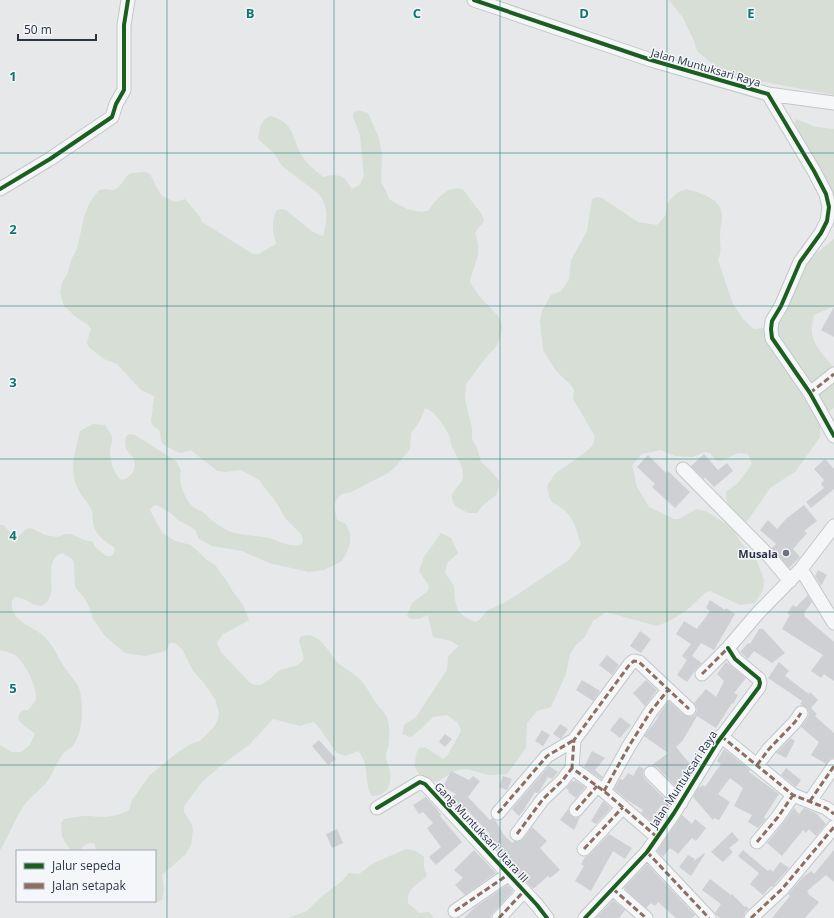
<svg xmlns="http://www.w3.org/2000/svg" width="834" height="918" viewBox="0 0 834 918" font-family="'Open Sans',sans-serif">
  <style>
    .green { fill: #d6ded6 }
    .building { fill: #ced0d3 }
    .lines { fill: none; stroke-linecap: round; stroke-linejoin: round }
    .minor-casing { stroke: #c4c6c8; stroke-width: 15 }
    .minor { stroke: #f5f6f7; stroke-width: 13 }
    .quiet { stroke: #8d6e63; stroke-width: 3; stroke-dasharray: 6 3; stroke-linecap: butt }
    .cycleway-casing { stroke: #f4f6f9; stroke-width: 6 }
    .cycleway { stroke: #1b5e20; stroke-width: 4 }
    .grid { fill: none; stroke: #0f766e; stroke-width: 1; stroke-opacity: 0.55 }
    .poi-dot { fill: #6c737f; stroke: #f4f6f9; stroke-width: 1.5 }
    .labels { text-anchor: middle; dominant-baseline: central; stroke-width: 3; stroke-linejoin: round; paint-order: stroke }
    .street-label { font-size: 11px; fill: #2b3445; stroke: #f4f6f9 }
    .poi-label { font-size: 11px; font-weight: bold; fill: #2b3445; stroke: #f4f6f9; text-anchor: end }
    .grid-label { font-size: 13px; text-anchor: middle; font-weight: bold; fill: #0f766e; stroke: #f4f6f9; stroke-width: 3; stroke-linejoin: round; paint-order: stroke }
  </style>
  <rect width="100%" height="100%" fill="#e6e8ea"/>
  <!-- green -->
  <path class="green" d="M669,0H834V95L759,81L740,77L715,66L697,51L694,41L683,18Z
    M358,110L368,113L379,138L382,155L381,182L387,193L389,199C400,206 413,214 428,211C434,202 450,182 463,190C467,193 470,199 473,203C478,209 483,214 484,222C469,236 479,234 478,250C478,260 472,272 470,281L472,286L481,298L499,317L502,326L500,339L495,348L488,355L466,384L465,399L472,429V439L477,448L481,462L490,470L499,481V486L496,495L483,505L477,513H468L455,506C454,504 452,500 452,498C451,489 463,485 463,476C463,466 457,457 452,447C451,443 450,439 449,435C445,427 434,410 425,408L420,421L411,433L410,449L396,466L388,473L351,492L342,494L338,497L334,506L337,520L346,524L350,533V543L347,552L342,561L324,570L309,572L269,563L242,551L212,546L199,539L195,530L191,527L178,520L172,514L157,505L153,506L150,510L162,533L175,541L191,545L206,559L215,565L228,583L233,592L242,603L249,620L222,635L217,643L221,652L250,683C253,684 256,686 259,685C268,683 273,675 280,670C287,667 300,667 303,660C305,654 300,647 299,641L300,637C319,628 329,654 339,664C347,670 357,675 363,683C368,689 372,697 376,703C379,707 383,711 386,715C390,724 390,737 388,748C387,750 386,754 386,756C386,761 389,766 390,771C392,784 387,797 372,796C363,783 370,763 358,751L345,756L337,753L317,725L313,722L300,726L273,719L250,744L219,767L203,781L184,806V812L192,825L193,830L191,845L186,854L162,875L164,890L162,900C157,902 154,903 149,901H155V851H96L95,844C87,841 84,846 79,851H71L62,837L61,823L64,819C70,818 77,817 83,816C102,816 109,820 129,810L132,800L150,775L178,752L191,744L200,741L214,727L218,719L219,713L215,699L203,682L193,671L182,649L175,643H170L166,651L145,656L125,653L105,636L93,619L90,609L85,599L75,587L74,562L71,558L62,553C44,560 55,582 50,597C49,600 45,604 42,606C32,606 25,597 15,597L12,600C9,620 28,624 41,634C54,643 58,659 67,671C71,677 76,681 79,688C84,702 83,732 74,744C72,748 66,750 63,754C56,763 53,774 46,783C39,791 29,798 23,807C14,820 9,836 0,850V745L12,752H21L29,746L35,734L20,722L18,718L19,714L23,710H28C31,706 36,702 36,697C36,684 25,663 15,655C11,653 5,651 0,650V525H3L15,537L19,536L26,529L31,528L45,535L57,537L66,534H71L84,540L93,542L95,547L106,556H111L114,553L115,548C104,540 94,535 93,521C92,517 93,512 91,509C88,502 82,497 79,491C68,472 75,451 80,431L93,424L105,425C108,429 112,434 112,439C112,442 111,446 110,449C110,459 113,475 122,480C132,477 138,468 133,458C132,455 127,452 126,448C125,444 125,440 126,436L130,434L135,435L176,461L181,470C178,481 184,499 193,507C196,509 201,511 204,513C208,516 205,514 208,517C214,523 223,528 229,531C241,536 256,535 269,538C279,541 292,549 302,544L303,539L301,534L285,518L278,505L259,480L241,470L226,472L217,471L191,450L181,453L177,452L164,445L161,441L160,431L153,426L151,422L154,396L141,390L117,364L104,359L89,347L87,342L91,329L88,325L76,317L64,306L60,292L62,282L67,275L72,258L77,249L84,217L90,202L99,190L104,189L114,190L118,188L127,176L131,173L146,172L150,174L157,188L162,196L175,202L185,199L200,217L202,222L253,254H258L276,244C273,230 271,224 276,211L281,209L286,210L313,232L323,236C327,221 329,208 319,194L282,166L274,153L258,139C260,129 260,119 271,116C295,124 291,136 301,154C306,164 315,170 323,177C339,173 344,175 352,189L360,185L364,176L360,135L353,117V113Z
    M796,119L816,127L834,129V197L796,127L795,123Z
    M687,189C701,194 722,198 722,216C722,223 720,229 720,236C720,247 722,249 718,260L733,304L743,319L754,329L772,327L783,319L804,268L813,256L834,239V306L814,315C813,320 811,326 812,331C812,345 825,357 834,367V408L826,413L823,417L820,427V437L796,471L770,488L748,520L744,522C735,513 725,505 726,492L738,483L752,464L748,454L738,453L721,461L716,460L710,453L705,452L692,457L675,456L661,450L642,454L632,465L637,487L649,507L674,519H679L696,509L706,511L731,527L743,545L755,555L764,580L763,590L755,603L740,605L710,591L705,593L686,611L671,620L657,626L606,612L593,621L584,638L576,645L570,654L566,674L551,707L537,711L527,723L526,748L507,774L488,775L467,769L457,770L436,782L422,778L414,766L417,751L420,748L425,747L443,759L447,756L461,731L458,723L447,715L433,717L422,728L411,737L402,734L404,725L416,717L447,670L448,656L459,646L451,641L433,637L428,615L419,619H410L407,616L412,603L428,591L429,586L419,571L424,557L441,533L451,538L458,553L447,563L445,573L454,586L455,600L458,611L466,618L475,622L479,620L488,610L506,602L569,560L581,545C578,535 575,521 567,513C554,499 551,510 547,486L555,474L587,451L593,445L595,436L573,399L574,390L571,385L556,371L543,350L540,321L542,311L551,295L561,291L569,280L571,260L587,231L592,199L597,197L602,198L638,222L657,225L665,216L668,202L678,192Z
    M406,849L416,851L424,857V867L427,876C417,885 406,889 408,903L419,913L429,912L434,918H288L307,911L321,897L341,882L349,873L359,874L374,863Z"/>
  <!-- building -->
  <path class="building" d="M834,307V337L821,330Z
    M704,454L718,470L727,463L733,471L714,487L705,477L704,479L691,466Z
    M648,455L666,473L668,471L690,492L675,508L652,487L655,484L637,467Z
    M825,459L834,469V489L811,508L806,502L824,488L821,484L824,480L814,469Z
    M804,505L817,521L804,531L807,533L793,549L800,557L789,568L772,548L776,544L760,530L768,520L777,529L787,518Z
    M818,570L827,575L821,586L815,576Z
    M808,595L812,602L804,613L805,614L804,616L834,642V681L824,674L821,678L811,671L823,655L782,629L790,615L787,613L793,605L796,607Z
    M710,600L725,610L726,608L735,614L714,650L701,643L692,656L702,663L696,669L687,682L677,675L687,660L682,656L691,644L676,634L684,621L697,629L699,625H700L710,611L706,608Z
    M759,629H763L785,653L772,663L754,651L748,659L740,652L748,643L750,644Z
    M640,631L651,639L641,653L630,646Z
    M607,655L619,665L612,675L599,665Z
    M726,662L746,678L734,693L738,695L733,704L732,703L716,728L697,716L683,740L676,747L691,765L690,766L692,769L679,790L657,767L652,765L668,753L644,736L657,719L658,716L669,701L684,715L691,717L695,715L697,710L696,706L694,703L706,689L716,697L724,681L717,674Z
    M779,662L789,671L785,676L809,694L810,692L818,700L811,708L817,714L815,716L834,733V758L830,759L826,764L811,755L819,742L801,727L808,717L809,713L808,709L800,704L802,701L768,678Z
    M582,680L600,691L593,701L576,690Z
    M646,680L657,690L645,706L633,693Z
    M620,717L631,725L620,738L610,730Z
    M560,724L568,729L561,739L553,734Z
    M542,730L550,735L543,746L535,741Z
    M445,734L452,739L445,747L439,742Z
    M791,738L795,741L786,758L776,753Z
    M319,740L336,759L328,765L312,746Z
    M724,749L750,770L749,772L779,794L764,817L766,819L758,828L748,822L752,815L734,806L743,788L730,778L718,794L730,802L719,820L714,818L713,820L693,797L698,788L703,785L705,787L721,764L717,761Z
    M592,751L605,758L595,770L603,777L601,779L584,767Z
    M549,766L558,772L552,779L548,777L539,792L537,793L535,792L524,809H525L519,816L512,809Z
    M639,766L644,769L643,775L645,779L670,804L667,809L661,805L651,821L641,813L643,810L627,800L614,789L620,779L623,780L628,773L633,776Z
    M786,768L801,780L796,787L781,775Z
    M451,771L469,780L473,776L480,781L468,797L490,820L492,818L495,820L504,835L512,843L514,841H520L523,839L532,827L547,841L540,848L560,870L550,878L548,876L533,889L489,841L491,839L488,836L490,834L467,810L463,813L450,800L456,794L443,787Z
    M503,776L512,779L507,790L499,787Z
    M575,780L585,787L576,798L568,792L569,790L566,788L572,781L574,782Z
    M426,797L436,808L441,815L440,816L462,842L436,865L429,857L441,847L427,828L433,823L423,812L419,814L413,805Z
    M603,801L611,808L596,824L591,821Z
    M794,808L799,814L804,808L816,813L826,824L816,836L809,829L806,833L803,830L782,856L767,843L784,822Z
    M568,809L569,813L571,816L575,818L580,817L574,830L560,820Z
    M682,815L692,824L695,819L706,828L696,841L692,838L678,854L670,848L663,857L657,851Z
    M337,829L343,843L332,848L326,834Z
    M732,832L739,840L729,848L733,852L723,862L711,852Z
    M609,834L632,848L625,859L613,851L591,891L575,881L584,866L581,864L585,857L590,854Z
    M474,850L496,873L465,895L455,885L463,878L454,870Z
    M743,850L768,871L770,869L773,872L780,862L789,868L776,883L773,887L771,886L763,895L750,884L759,873L738,856Z
    M834,850V882L826,875L807,891L809,893L808,894L819,902L805,918H772L790,896L788,894L802,878L811,871L814,874Z
    M704,853L705,854L691,876L679,867L688,855L695,859L693,862Z
    M647,864L695,915L692,918H676L658,902L655,906L651,903L646,908L624,888Z
    M710,879L731,895L732,894L745,907L746,906L749,909L745,912L743,918H720L717,916L715,913L721,904L702,890Z
    M507,885L513,891L492,914L491,918H464L474,908Z
    M613,900L625,910L619,918H596Z"/>
  <g class="lines">
    <defs>
      <path id="minor" d="M474,0L651,60L768,94L814,171L826,194L829,207L827,221L821,233L800,262L781,306L772,321L771,329L772,338L810,393L834,436
        M768,94L834,103
        M0,189L50,159L112,117L116,104L124,90V25L128,0
        M810,393L834,374
        M683,469L770,557L790,581
        M801,569L834,623
        M702,674L728,648L758,613L801,569L834,526
        M721,736L793,795L826,808L834,814
        M757,765L769,749L795,722L801,713
        M651,773L681,803
        M604,791L629,746L651,711L668,690
        M810,801L834,766
        M377,808L420,782L425,784L537,905L547,918
        M576,810L597,786
        M498,813L547,756L574,740
        M517,834L543,799L562,781L572,768
        M657,837L604,791L572,768L574,740L630,664L634,661L639,662L689,709
        M757,842L778,817L793,795
        M584,849L623,807
        M647,852L709,918
        M613,889L646,918
        M455,911L509,874
        M499,918L524,891
        M585,918L647,852L674,813L717,743L759,687L760,683L759,679L735,659L728,648
        M751,918L782,889L834,827"/>
    </defs>
    <!-- minor casing -->
    <use href="#minor" class="minor-casing"/>
    <!-- minor -->
    <use href="#minor" class="minor"/>
    <!-- quiet -->
    <path class="quiet" d="M810,393L834,374
      M702,674L728,648
      M721,736L793,795L826,808L834,814
      M757,765L769,749L795,722L801,713
      M604,791L629,746L651,711L668,690
      M810,801L834,766
      M576,810L597,786
      M498,813L547,756L574,740
      M517,834L543,799L562,781L572,768
      M657,837L604,791L572,768L574,740L630,664L634,661L639,662L689,709
      M757,842L778,817L793,795
      M584,849L623,807
      M647,852L709,918
      M613,889L646,918
      M455,911L509,874
      M499,918L524,891
      M751,918L782,889L834,827"/>
    <defs>
      <path id="cycleway" d="M474,0L651,60L768,94L814,171L826,194L829,207L827,221L821,233L800,262L781,306L772,321L771,329L772,338L810,393L834,436
        M0,189L50,159L112,117L116,104L124,90V25L128,0
        M377,808L420,782L425,784L537,905L547,918
        M585,918L647,852L674,813L717,743L759,687L760,683L759,679L735,659L728,648"/>
    </defs>
    <!-- cycleway casing -->
    <use href="#cycleway" class="cycleway-casing"/>
    <!-- cycleway -->
    <use href="#cycleway" class="cycleway"/>
  </g>
  <!-- grid -->
  <path class="grid" d="M167,0V918M334,0V918M500,0V918M667,0V918M0,153H834M0,306H834M0,459H834M0,612H834M0,765H834"/>
  <!-- markers -->
  <circle class="poi-dot" cx="786" cy="553" r="4"/>
  <g class="labels">
    <!-- street labels -->
    <g class="street-label">
      <text transform="translate(706 67) rotate(16)">Jalan Muntuksari Raya</text>
      <text transform="translate(683 779) rotate(-57)">Jalan Muntuksari Raya</text>
      <text transform="translate(482 832) rotate(47)">Gang Muntuksari Utara III</text>
    </g>
    <!-- poi labels -->
    <g class="poi-label">
      <text x="778" y="553">Musala</text>
    </g>
  </g>
  <g class="grid-label">
    <text x="250" y="18">B</text>
    <text x="417" y="18">C</text>
    <text x="584" y="18">D</text>
    <text x="751" y="18">E</text>
    <text x="13" y="81">1</text>
    <text x="13" y="234">2</text>
    <text x="13" y="387">3</text>
    <text x="13" y="540">4</text>
    <text x="13" y="693">5</text>
  </g>
  <!-- legend -->
  <rect x="16" y="850" width="140" height="52" fill="#f4f6f9" stroke="#a4a8b1"/>
  <rect x="24" y="863" width="20" height="6" fill="#1b5e20" stroke="#a4a8b1"/>
  <text x="52" y="870" font-size="12" fill="#2b3445">Jalur sepeda</text>
  <rect x="24" y="883" width="20" height="6" fill="#8d6e63" stroke="#a4a8b1"/>
  <text x="52" y="890" font-size="12" fill="#2b3445">Jalan setapak</text>
  <!-- scale -->
  <path d="M18 34v6h78v-6" fill="none" stroke="#2b3445" stroke-width="2"/>
  <text x="24" y="34" font-size="12" fill="#2b3445" stroke="#f4f6f9" stroke-width="3" paint-order="stroke">50 m</text>
</svg>
